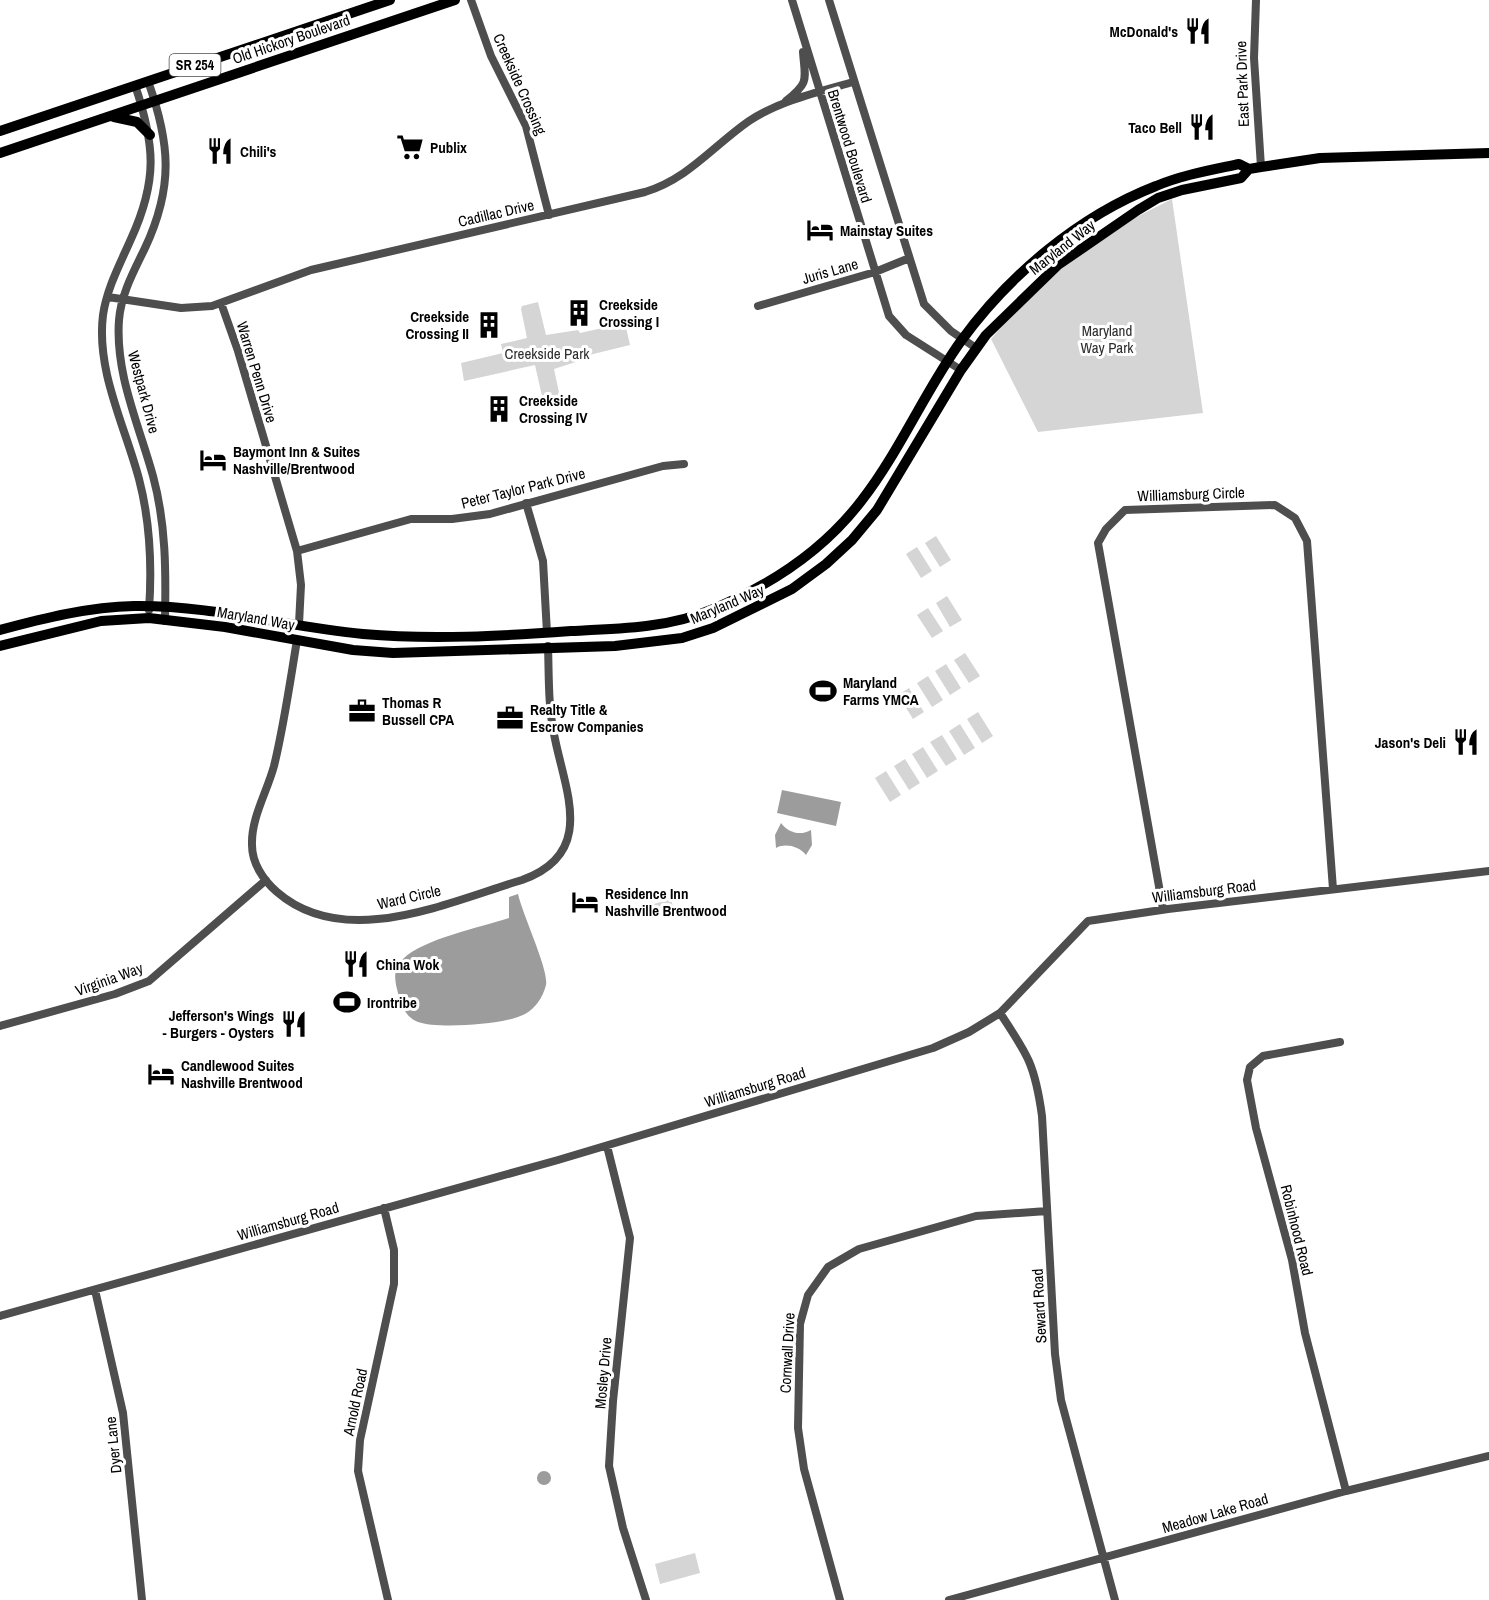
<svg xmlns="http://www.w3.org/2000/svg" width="1489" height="1600" viewBox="0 0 1489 1600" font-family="'Archivo Narrow',sans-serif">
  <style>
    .green { fill: #d5d5d5 }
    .water { fill: #9c9c9c }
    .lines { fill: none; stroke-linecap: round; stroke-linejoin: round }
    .minor { stroke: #4e4e4e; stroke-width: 8 }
    .major { stroke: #000; stroke-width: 10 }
    .labels { text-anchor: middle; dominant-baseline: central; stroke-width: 6; stroke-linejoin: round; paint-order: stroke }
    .shield { fill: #fff; stroke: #4c4c4c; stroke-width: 1.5 }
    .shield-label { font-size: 14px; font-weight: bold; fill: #000 }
    .poi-label { font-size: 15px; font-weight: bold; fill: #000; stroke: #fff; text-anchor: start }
    .street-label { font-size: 15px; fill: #000; stroke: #fff }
    .park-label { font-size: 15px; fill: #2c2c2c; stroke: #fff }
  </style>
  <rect width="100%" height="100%" fill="#fff"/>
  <!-- green -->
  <path class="green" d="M1172,199L1203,413L1038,432L991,339L1037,284L1099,236Z
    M538,302L546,335L578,330L580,333L625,323L630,345L585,356V359L554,369L561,402L544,405L535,365L464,381L461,363L503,353L501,344L527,338L521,309L522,306Z
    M936,536L951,560L940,567L925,543Z
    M917,547L932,571L921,578L906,554Z
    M947,596L962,620L950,627L936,603Z
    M928,608L943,631L932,638L917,615Z
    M965,653L980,676L969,683L954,660Z
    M946,664L961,688L950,695L935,671Z
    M928,676L943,700L932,707L917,683Z
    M909,688L924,712L913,719L898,695Z
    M978,712L993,736L982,743L967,719Z
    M960,724L975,748L964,755L949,731Z
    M942,735L957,759L946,766L930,742Z
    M923,747L938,771L927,778L912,754Z
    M905,759L920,783L909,790L894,766Z
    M886,771L901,795L890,802L875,778Z
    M671,899L673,907L653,913L650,905Z
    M695,1553L700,1573L660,1584L655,1564Z"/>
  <!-- water -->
  <path class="water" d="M782,790L841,802L836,826L777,813Z
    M781,823C788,833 801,836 811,830L812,845L806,855C799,846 785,843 776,848L775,835Z
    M518,894C523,916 549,970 546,985C543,997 535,1009 525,1014C505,1025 437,1029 418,1022C404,1017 400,1001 397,989C394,977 394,968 403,959C423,939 481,927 509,918V897Z
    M537 1478a7 7 0 1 1 14 0a7 7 0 1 1-14 0Z"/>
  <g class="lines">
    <!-- minor -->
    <path class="minor" d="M471,0L491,56L526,126L549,215
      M792,0L889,316L906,335L961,370
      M829,0L924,304L951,331L976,348
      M1256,0L1254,58L1261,167
      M148,81C170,143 174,186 145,248C134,271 121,294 119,320C115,374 139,425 153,476C166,524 166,571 165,621
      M135,85C155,145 158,180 131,239C120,264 107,288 103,315C96,371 125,426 139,479C150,521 152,567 149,610
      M786,101C810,82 805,80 803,52
      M108,297L181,308L212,306L311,270L645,192C688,179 713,146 749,121C779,101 818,92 853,82
      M221,303L238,351L297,551L301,585L299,624
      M758,306L875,272L907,259
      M526,503L543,561L547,633
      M297,551L411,519H452L490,514L663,466L684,464
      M297,640C290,682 284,725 274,766C267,792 251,818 252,845C252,863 263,880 277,892C345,951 448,902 522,880C598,853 564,789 554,734C548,705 549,676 548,646
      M1163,909L1098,543L1106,529L1125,510L1275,505L1295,518L1307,541L1333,889
      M1000,1013C1028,1055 1035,1065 1042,1116L1055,1354L1061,1400L1115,1600
      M0,1026L115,994L149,981L266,880
      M1340,1042L1263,1056L1250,1067L1247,1080L1256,1128L1292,1260L1305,1333L1346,1491
      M607,1146L630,1238L613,1401L609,1466L623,1528L646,1600
      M384,1208L394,1250V1284L360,1440L358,1471L388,1600
      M95,1290L123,1413L142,1600
      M0,1316L558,1160L933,1048L969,1032L1000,1013L1088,921L1168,909L1489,871
      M840,1600L804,1469L798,1428L800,1324L808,1295L828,1267L859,1249L976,1216L1047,1211
      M949,1600L1346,1491L1489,1456"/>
    <!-- major -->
    <path class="major" d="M114,117L137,122L150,135
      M0,131L390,0
      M0,153L455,0
      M0,630C44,618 89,607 134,606C212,605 287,627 363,634C431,640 503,636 571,631C618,629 670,628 713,609C771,585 824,550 862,500C900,451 925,391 961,341C1009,275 1079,216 1156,186C1182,175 1211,170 1239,164L1249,169
      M0,646L101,621L149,618L225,627L353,650L393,653L615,646L682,638L713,628L792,589L826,564L852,540L877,510L961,370L986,335L1058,265L1138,210L1158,198L1182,190L1241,178L1249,169L1261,167L1320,158L1489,153"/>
  </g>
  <!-- icons -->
  <defs>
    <symbol id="restaurant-bare" viewBox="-9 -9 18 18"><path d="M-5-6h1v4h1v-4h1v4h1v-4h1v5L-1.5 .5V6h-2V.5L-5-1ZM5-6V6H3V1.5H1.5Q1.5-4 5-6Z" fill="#000" stroke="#fff" stroke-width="2.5" paint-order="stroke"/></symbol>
    <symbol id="supermarket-bare" viewBox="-9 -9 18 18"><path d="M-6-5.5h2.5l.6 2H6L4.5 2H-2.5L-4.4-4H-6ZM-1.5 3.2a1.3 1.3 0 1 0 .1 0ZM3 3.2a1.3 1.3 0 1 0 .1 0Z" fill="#000" stroke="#fff" stroke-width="2.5" paint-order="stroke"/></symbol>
    <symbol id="hotel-bare" viewBox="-9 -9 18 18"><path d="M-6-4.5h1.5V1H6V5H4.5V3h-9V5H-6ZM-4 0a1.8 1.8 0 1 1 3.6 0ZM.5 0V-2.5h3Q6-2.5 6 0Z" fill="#000" stroke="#fff" stroke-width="2.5" paint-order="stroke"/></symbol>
    <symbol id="building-bare" viewBox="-9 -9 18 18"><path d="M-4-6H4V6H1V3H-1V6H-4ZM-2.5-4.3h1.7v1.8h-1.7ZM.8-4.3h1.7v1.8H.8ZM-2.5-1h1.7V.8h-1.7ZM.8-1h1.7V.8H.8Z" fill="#000" stroke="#fff" stroke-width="2.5" paint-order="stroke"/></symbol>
    <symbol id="stadium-bare" viewBox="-9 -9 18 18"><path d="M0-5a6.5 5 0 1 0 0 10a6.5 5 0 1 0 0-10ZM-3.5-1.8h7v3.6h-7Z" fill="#000" stroke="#fff" stroke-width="2.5" paint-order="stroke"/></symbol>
    <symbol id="office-bare" viewBox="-9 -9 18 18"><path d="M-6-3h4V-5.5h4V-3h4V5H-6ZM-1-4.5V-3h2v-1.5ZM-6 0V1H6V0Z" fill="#000" stroke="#fff" stroke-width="2.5" paint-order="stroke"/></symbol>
  </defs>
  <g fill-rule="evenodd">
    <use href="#restaurant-bare" x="1179" y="12" width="38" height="38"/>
    <use href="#restaurant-bare" x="1183" y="108" width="38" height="38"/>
    <use href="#supermarket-bare" x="391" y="128" width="38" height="38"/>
    <use href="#restaurant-bare" x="201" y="132" width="38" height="38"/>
    <use href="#hotel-bare" x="801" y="211" width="38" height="38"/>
    <use href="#building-bare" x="560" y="294" width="38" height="38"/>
    <use href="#building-bare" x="470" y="306" width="38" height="38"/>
    <use href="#building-bare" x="480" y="390" width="38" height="38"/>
    <use href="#hotel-bare" x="194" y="441" width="38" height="38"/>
    <use href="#stadium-bare" x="804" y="672" width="38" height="38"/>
    <use href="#office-bare" x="343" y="692" width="38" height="38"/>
    <use href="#office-bare" x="491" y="699" width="38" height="38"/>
    <use href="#restaurant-bare" x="1447" y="723" width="38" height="38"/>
    <use href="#hotel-bare" x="566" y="883" width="38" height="38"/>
    <use href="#restaurant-bare" x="337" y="945" width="38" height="38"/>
    <use href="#stadium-bare" x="328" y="983" width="38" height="38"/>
    <use href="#restaurant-bare" x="275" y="1005" width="38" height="38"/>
    <use href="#hotel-bare" x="142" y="1055" width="38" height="38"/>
  </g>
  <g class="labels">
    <!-- shield labels -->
    <rect class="shield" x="169.5" y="54" width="51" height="22" rx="4.5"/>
    <g class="shield-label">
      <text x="195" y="65">SR 254</text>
    </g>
    <!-- poi labels -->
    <g class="poi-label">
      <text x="1178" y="31" text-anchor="end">McDonald's</text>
      <text x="1182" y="127" text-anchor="end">Taco Bell</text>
      <text x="430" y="147">Publix</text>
      <text x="240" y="151">Chili's</text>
      <text x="840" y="230">Mainstay Suites</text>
      <text x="599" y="304">Creekside<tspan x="599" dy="17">Crossing I</tspan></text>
      <text x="469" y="316" text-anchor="end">Creekside<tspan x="469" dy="17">Crossing II</tspan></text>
      <text x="519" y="400">Creekside<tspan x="519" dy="17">Crossing IV</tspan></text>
      <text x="233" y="451">Baymont Inn &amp; Suites<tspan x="233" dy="17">Nashville/Brentwood</tspan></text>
      <text x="843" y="682">Maryland<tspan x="843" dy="17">Farms YMCA</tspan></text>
      <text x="382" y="702">Thomas R<tspan x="382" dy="17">Bussell CPA</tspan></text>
      <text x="530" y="709">Realty Title &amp;<tspan x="530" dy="17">Escrow Companies</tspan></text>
      <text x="1446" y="742" text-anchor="end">Jason's Deli</text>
      <text x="605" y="893">Residence Inn<tspan x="605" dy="17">Nashville Brentwood</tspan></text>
      <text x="376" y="964">China Wok</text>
      <text x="367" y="1002">Irontribe</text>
      <text x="274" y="1015" text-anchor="end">Jefferson's Wings<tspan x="274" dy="17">- Burgers - Oysters</tspan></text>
      <text x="181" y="1065">Candlewood Suites<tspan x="181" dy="17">Nashville Brentwood</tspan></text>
    </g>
    <!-- street labels -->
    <g class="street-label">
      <text transform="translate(291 39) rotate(-19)">Old Hickory Boulevard</text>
      <text transform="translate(520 84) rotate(66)">Creekside Crossing</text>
      <text transform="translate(1242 84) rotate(-92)">East Park Drive</text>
      <text transform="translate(850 146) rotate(73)">Brentwood Boulevard</text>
      <text transform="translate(496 213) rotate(-13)">Cadillac Drive</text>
      <text transform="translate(1062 247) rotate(-38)">Maryland Way</text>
      <text transform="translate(830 271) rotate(-16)">Juris Lane</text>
      <text transform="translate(257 372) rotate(73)">Warren Penn Drive</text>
      <text transform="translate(144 392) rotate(75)">Westpark Drive</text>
      <text transform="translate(523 488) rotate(-14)">Peter Taylor Park Drive</text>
      <text transform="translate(1191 494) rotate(-2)">Williamsburg Circle</text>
      <text transform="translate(727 604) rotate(-23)">Maryland Way</text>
      <text transform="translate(256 618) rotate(10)">Maryland Way</text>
      <text transform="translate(1204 891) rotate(-7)">Williamsburg Road</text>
      <text transform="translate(409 897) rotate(-13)">Ward Circle</text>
      <text transform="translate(109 979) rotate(-20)">Virginia Way</text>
      <text transform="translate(755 1087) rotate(-17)">Williamsburg Road</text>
      <text transform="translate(288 1221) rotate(-16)">Williamsburg Road</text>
      <text transform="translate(1297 1230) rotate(76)">Robinhood Road</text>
      <text transform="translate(1039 1306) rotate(-93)">Seward Road</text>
      <text transform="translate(787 1353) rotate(-87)">Cornwall Drive</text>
      <text transform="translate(603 1373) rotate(-85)">Mosley Drive</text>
      <text transform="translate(355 1402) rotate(-78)">Arnold Road</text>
      <text transform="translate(113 1445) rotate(-96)">Dyer Lane</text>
      <text transform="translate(1215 1513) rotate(-16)">Meadow Lake Road</text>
    </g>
    <!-- park labels -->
    <g class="park-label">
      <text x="1107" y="330">Maryland<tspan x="1107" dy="17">Way Park</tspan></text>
      <text x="547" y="353">Creekside Park</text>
    </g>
  </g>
</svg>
